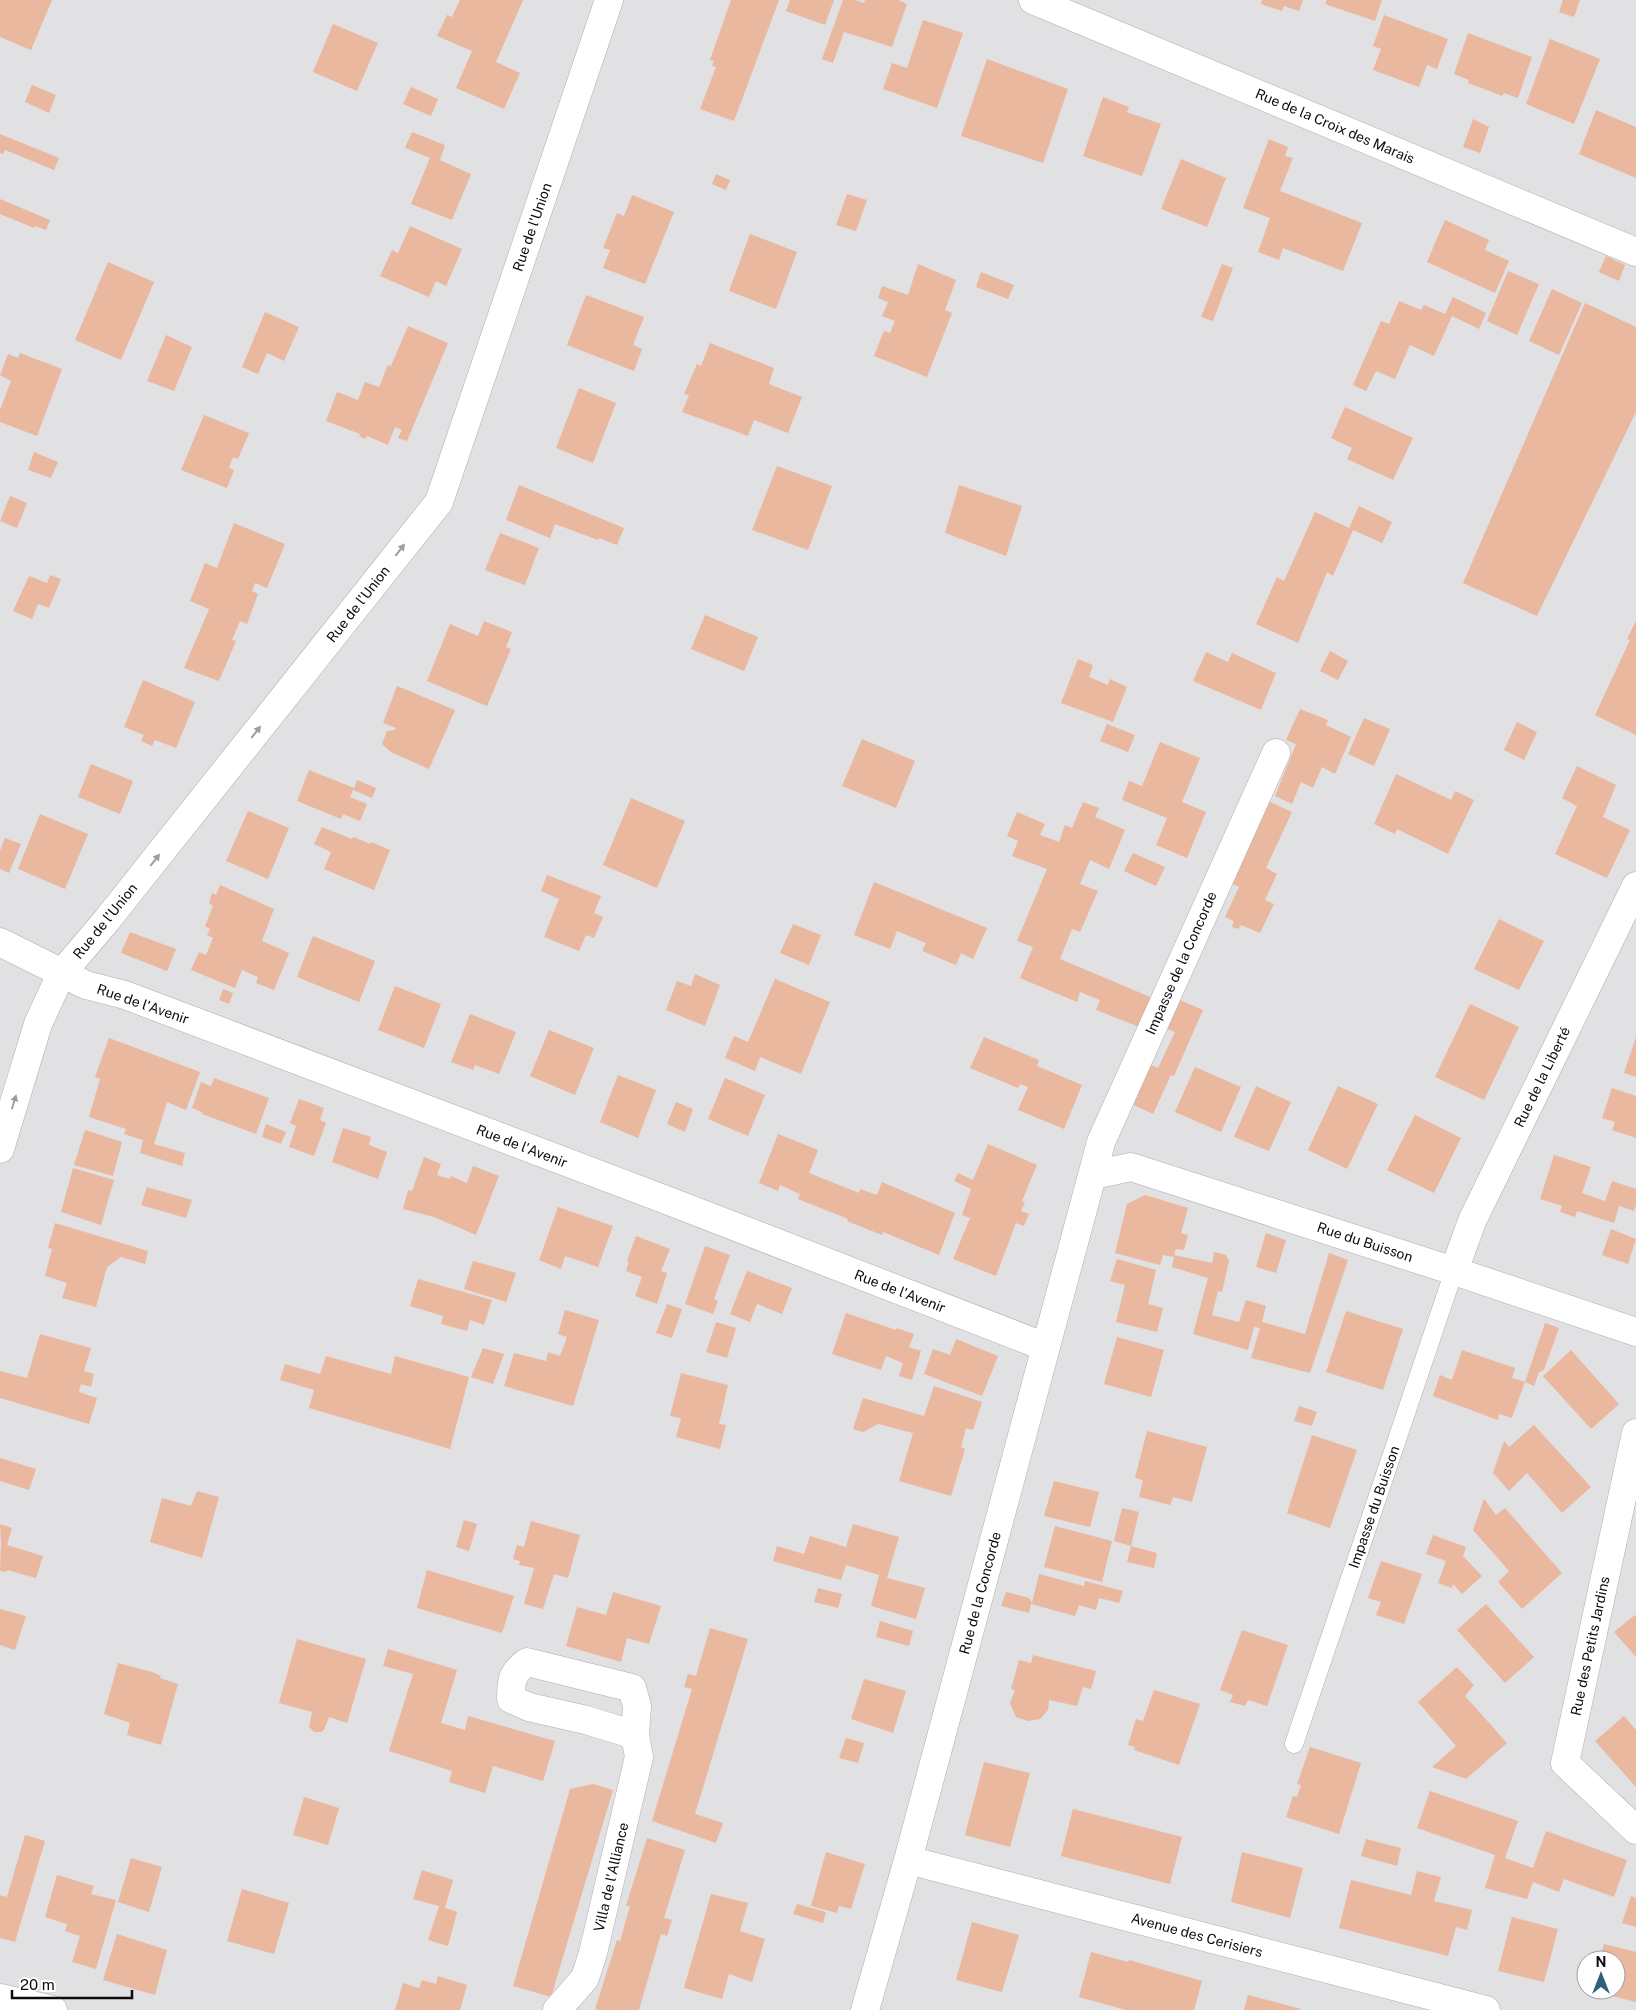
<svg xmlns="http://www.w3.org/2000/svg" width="1636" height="2010" viewBox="0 0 1636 2010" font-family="'Public Sans',sans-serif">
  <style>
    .building { fill: #eab79f }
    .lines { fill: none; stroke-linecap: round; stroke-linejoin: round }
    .service-casing { stroke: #aeadb0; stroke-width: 19 }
    .minor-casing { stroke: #aeadb0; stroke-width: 29 }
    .service { stroke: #fff; stroke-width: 18 }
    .minor { stroke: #fff; stroke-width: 28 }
    .oneway { fill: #9d9d9e }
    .labels { text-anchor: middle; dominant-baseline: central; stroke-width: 4; stroke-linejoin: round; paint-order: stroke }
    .street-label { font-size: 14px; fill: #0b0b0c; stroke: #fff }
  </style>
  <rect width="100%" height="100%" fill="#e1e0e3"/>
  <!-- building -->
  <path class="building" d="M0,0H52L31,50L0,37Z
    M460,0H523L496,62L520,73L504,109L456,88L472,51L437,36L447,15L452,17Z
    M731,0H779L734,121L700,109L716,67L712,66L714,61L710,60Z
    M790,0H834L825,25L786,11Z
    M843,0H855L864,3L865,0H898L907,4L892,47L844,32L833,63L822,59Z
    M1262,0H1303L1299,11L1284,6L1282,11L1261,4Z
    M1327,0H1382L1375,21L1325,4Z
    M1563,0H1580L1574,17L1559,12Z
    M1384,15L1448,39L1437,69L1427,65L1419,87L1373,70L1381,49L1373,46Z
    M923,20L963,33L937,108L883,89L892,63L907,68Z
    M333,24L378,43L357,91L313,72Z
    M1468,33L1532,57L1518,98L1504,93L1502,96L1484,89L1468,83L1469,80L1454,74Z
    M1550,39L1600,59L1574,124L1526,104Z
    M987,59L1068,89L1043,163L961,136Z
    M32,85L56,95L49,113L25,102Z
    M411,87L438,99L431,116L403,104Z
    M1103,97L1129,107L1127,112L1161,124L1142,176L1083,156Z
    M1596,110L1636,127V178L1579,154Z
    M1473,119L1489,127L1480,153L1463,147Z
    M412,132L445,145L440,160L471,174L452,220L411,204L430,158L405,148Z
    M0,134L59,158L54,170L5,150L3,154L0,153Z
    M1269,139L1288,147L1285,156L1293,158L1280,191L1362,223L1343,271L1283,248L1279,260L1258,252L1270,218L1243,208Z
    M1181,159L1226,178L1207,227L1161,209Z
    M716,174L730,180L726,190L712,184Z
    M847,194L867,200L856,231L836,225Z
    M632,195L674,212L645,284L603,268L610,250L603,248L617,213L624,216Z
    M0,199L50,220L46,230L35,226L34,228L0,214Z
    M1445,220L1489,240L1485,250L1509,261L1495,293L1427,262Z
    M410,226L462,249L446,286L436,281L429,297L380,276L392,250L398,253Z
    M750,234L797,252L776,309L729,291Z
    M1606,256L1625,265L1619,281L1599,272Z
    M108,262L154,282L121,360L75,340Z
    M918,264L956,280L945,310L952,313L927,377L874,356L884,331L890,333L895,321L882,316L888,302L878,298L882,286L908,295Z
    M1222,264L1233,268L1213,321L1201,317Z
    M1508,271L1539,284L1517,335L1487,321Z
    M981,272L1014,285L1008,299L976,287Z
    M1552,289L1582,303L1559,355L1529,341Z
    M586,295L644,317L633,345L642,349L634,371L567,345Z
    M1453,297L1486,313L1479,329L1452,316L1434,356L1410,345L1395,379L1376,371L1366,391L1353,385L1381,321L1389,324L1399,301L1421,310L1424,305L1445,314Z
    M1585,303L1636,327V412L1537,616L1463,583Z
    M265,312L299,327L284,361L267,353L258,374L242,367Z
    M408,326L448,343L407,441L398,438L402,430L395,427L388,445L367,436L365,439L359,436L360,434L326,421L337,392L358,400L365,382L379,387L388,365L391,366Z
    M166,335L192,347L174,391L147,381Z
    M710,343L774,368L769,384L802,397L788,433L754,420L748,436L682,412L689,395L684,394L697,364L701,366Z
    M20,353L62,369L37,436L0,422V410L11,381L0,375L8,354L18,358Z
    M579,388L616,403L593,463L556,448Z
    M1345,407L1413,438L1393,480L1347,459L1352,448L1331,438Z
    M204,415L249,433L238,459L233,457L229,468L234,470L227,488L181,470Z
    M34,452L58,462L51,478L28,470Z
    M777,466L832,486L808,550L752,530Z
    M519,485L624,528L617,545L599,538L598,540L555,524L550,538L506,520Z
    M959,485L1022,506L1006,556L945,533Z
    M10,496L27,503L17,528L0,521Z
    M1359,506L1392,522L1382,543L1353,530L1333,576L1327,572L1298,643L1256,624L1277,577L1284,581L1315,512L1349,528Z
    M234,523L285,544L267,588L255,583L252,591L258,594L247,624L240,621L232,640L236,641L219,681L184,668L209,609L190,601L205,563L217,568Z
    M500,533L539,548L525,585L485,570Z
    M50,575L61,579L49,608L38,604L32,619L13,611L29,576L47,583Z
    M705,615L758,637L744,671L691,649Z
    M484,621L512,632L506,647L511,649L487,706L427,681L450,624L478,636Z
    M1636,621V735L1595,715L1630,640L1627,639Z
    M1330,651L1348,661L1338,680L1320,671Z
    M1206,652L1228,662L1232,653L1276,673L1261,710L1193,681Z
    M1078,659L1093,665L1089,677L1108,685L1110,679L1127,687L1113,722L1061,703Z
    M143,680L195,702L176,748L155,740L152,746L141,741L144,735L124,727Z
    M397,686L455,710L429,769L391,752L382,744L387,731L395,730L396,728L383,723Z
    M1300,709L1328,720L1326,725L1351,737L1335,774L1322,767L1313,788L1301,782L1292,804L1275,796L1296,744L1286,740Z
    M1364,718L1390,729L1374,766L1348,754Z
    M1517,722L1537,732L1524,760L1504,750Z
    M1107,724L1135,735L1128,752L1100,741Z
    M862,739L915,761L896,808L842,786Z
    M1160,742L1200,758L1182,802L1206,812L1187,858L1156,845L1167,818L1122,800L1129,781L1142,786Z
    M91,764L133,781L120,814L78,797Z
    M1577,766L1616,785L1603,817L1630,830L1607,878L1555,854L1577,806L1562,798Z
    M309,770L354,788L357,780L376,788L372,798L353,790L350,797L367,804L360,821L343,814L341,819L297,801Z
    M1396,774L1451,800L1455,791L1474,800L1448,854L1397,829L1395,834L1374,824Z
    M631,798L685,821L657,888L603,865Z
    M1268,801L1292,812L1266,868L1277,874L1265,900L1274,904L1260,933L1241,925L1238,929L1232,927L1234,921L1225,917L1239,887L1231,883Z
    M1083,802L1099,808L1095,817L1125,830L1109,869L1090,860L1080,884L1098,891L1080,932L1072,929L1060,959L1155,999L1142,1028L1096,1010L1100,1000L1080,992L1077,1002L1020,978L1033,947L1017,941L1047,869L1012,856L1018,841L1007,836L1017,812L1045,824L1040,835L1059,842L1065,825L1072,828Z
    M248,811L289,828L268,879L226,861Z
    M40,814L88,834L65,889L18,869Z
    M322,827L352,839L353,837L371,844V842L390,850L374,890L324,869L331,852L314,844Z
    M5,838L21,844L9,873L0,869V851Z
    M1133,853L1165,867L1156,886L1124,871Z
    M547,875L601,896L594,913L603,917L594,938L586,935L579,951L544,937L559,899L541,891Z
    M874,882L987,928L973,959L961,953L956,965L922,951L926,943L897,931L890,949L854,935Z
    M220,885L274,909L262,941L289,953L274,990L256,983L258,977L242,970L235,988L191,970L199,952L206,955L213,938L207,935L210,929L205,926L213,906L209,903L212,893L216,895Z
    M1499,919L1544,941L1519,990L1474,969Z
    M793,924L821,935L809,965L780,953Z
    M130,932L176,949L167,971L121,953Z
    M313,936L375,961L359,1002L297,977Z
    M695,974L720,985L705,1026L666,1010L677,981L691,986Z
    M775,979L830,1002L801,1074L760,1057L755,1071L725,1058L734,1036L748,1042Z
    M395,986L441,1004L424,1048L378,1030Z
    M223,989L233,993L229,1004L219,1000Z
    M1173,997L1203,1010L1174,1076L1171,1075L1153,1114L1126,1101L1144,1062L1158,1068L1175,1032L1160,1026Z
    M1470,1004L1519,1027L1484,1100L1435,1077Z
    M470,1014L516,1032L499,1074L475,1065L473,1070L451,1062Z
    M549,1030L594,1048L575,1095L530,1076Z
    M984,1037L1039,1060L1037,1066L1082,1085L1064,1129L1018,1110L1028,1087L1020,1084L1018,1088L970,1068Z
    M1636,1037V1077L1624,1073Z
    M109,1038L200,1072L186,1110L167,1102L154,1144L185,1153L182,1166L140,1153L143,1140L124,1134L126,1129L89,1117L100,1079L95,1077Z
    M1195,1067L1241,1087L1221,1132L1175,1112Z
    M618,1075L656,1090L638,1138L600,1122Z
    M214,1078L269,1098L256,1134L202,1114V1112L192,1108L201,1082L211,1086Z
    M725,1078L765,1095L748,1136L708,1119Z
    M1256,1086L1291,1102L1269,1151L1234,1137Z
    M1338,1086L1378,1104L1347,1169L1308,1150Z
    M1612,1088L1636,1096V1138L1612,1130L1615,1122L1602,1118Z
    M299,1099L324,1108L320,1120L326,1123L314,1156L289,1147L296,1126L290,1123Z
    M676,1102L693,1109L685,1132L667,1124Z
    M1415,1115L1461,1138L1434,1193L1387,1170Z
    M266,1124L286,1132L281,1144L262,1137Z
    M343,1128L371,1137L369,1145L387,1152L378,1179L332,1162Z
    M85,1130L122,1142L113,1176L74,1165Z
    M778,1134L818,1150L809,1173L859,1193L860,1189L877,1195L882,1182L955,1213L939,1255L883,1232L882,1235L847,1221L848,1219L798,1199L800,1194L780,1185L778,1191L759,1183Z
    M988,1144L1037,1165L1022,1201L1025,1202L1021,1211L1029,1214L1024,1226L1016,1223L996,1276L953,1259L970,1218L962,1215L971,1189L954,1181L958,1173L973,1180Z
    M1554,1155L1591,1167L1582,1193L1605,1201L1612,1181L1636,1189V1204L1634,1211L1619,1206L1614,1223L1577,1211L1575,1217L1560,1212L1562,1206L1540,1199Z
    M424,1157L441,1164L437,1175L449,1179L451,1176L467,1183L473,1166L499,1176L476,1235L434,1217L403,1209L408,1190L412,1191Z
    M73,1168L114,1180L101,1225L61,1212Z
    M147,1187L192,1200L186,1218L141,1205Z
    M1145,1195L1188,1208L1181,1233L1188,1235L1184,1250L1176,1249L1174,1255L1212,1263L1214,1252L1226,1255L1229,1261L1222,1292L1218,1291L1212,1315L1239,1322L1246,1300L1266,1306L1262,1322L1305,1334L1329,1253L1348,1260L1310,1373L1251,1358L1260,1328L1254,1327L1248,1350L1193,1334L1208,1278L1172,1267L1174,1257L1163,1255L1160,1265L1115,1253L1127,1204Z
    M558,1207L613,1226L598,1267L565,1256L561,1269L539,1260Z
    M55,1223L148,1251L145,1264L121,1257L107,1267L96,1307L62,1298L67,1283L45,1276L52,1249L48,1248Z
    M1611,1229L1636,1239L1628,1264L1602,1255Z
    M1266,1233L1286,1240L1276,1273L1256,1267Z
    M636,1236L670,1249L661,1271L667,1273L657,1304L635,1296L642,1277L626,1271L629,1262L627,1261Z
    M705,1246L730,1255L714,1299L718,1301L713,1314L685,1304Z
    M1117,1259L1156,1270L1148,1304L1163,1308L1157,1332L1116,1322L1125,1285L1110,1281Z
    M473,1261L516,1273L506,1302L464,1289Z
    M747,1271L792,1288L782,1314L757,1304L750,1322L730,1314Z
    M418,1279L492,1300L484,1325L470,1320L467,1331L441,1324L443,1316L410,1306Z
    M667,1304L682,1309L672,1338L656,1333Z
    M565,1310L599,1320L573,1406L504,1386L514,1353L546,1361L548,1352L560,1356L567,1337L558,1334Z
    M1346,1311L1403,1329L1383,1390L1326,1372Z
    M846,1313L896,1330V1328L914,1334L909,1347L921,1351L912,1380L899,1376L903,1363L886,1356L881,1370L832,1354Z
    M716,1322L736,1328L727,1358L706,1352Z
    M1545,1323L1559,1328L1544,1370L1539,1372L1534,1386L1525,1382L1512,1418L1499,1414L1498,1420L1433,1396L1440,1375L1452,1380L1462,1350L1515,1368L1512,1378L1525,1382Z
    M40,1334L91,1348L84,1371L94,1374L91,1387L81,1384L79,1392L97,1398L89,1424L0,1398V1371L27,1378Z
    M1117,1337L1164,1350L1151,1397L1104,1384Z
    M956,1339L998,1356L982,1396L924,1374L933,1349L950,1355Z
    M483,1348L504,1354L493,1384L471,1377Z
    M1571,1350L1619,1404L1591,1429L1543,1376Z
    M326,1356L391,1374L395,1356L469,1377L450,1449L309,1408L314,1390L280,1380L285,1364L320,1374Z
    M681,1373L728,1385L719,1424L726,1425L720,1449L676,1437L681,1418L670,1416Z
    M934,1386L982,1402L973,1430L966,1428L961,1447L965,1449L951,1496L899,1481L913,1433L878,1424L863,1432L853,1429L863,1398L924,1416Z
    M1299,1406L1317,1412L1312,1426L1294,1421Z
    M1534,1425L1591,1487L1562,1513L1527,1473L1509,1491L1493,1473L1504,1441L1509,1447Z
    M1147,1431L1207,1447L1192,1502L1173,1497L1170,1505L1139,1497L1143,1480L1135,1478Z
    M1312,1435L1357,1450L1330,1528L1287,1513Z
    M0,1458L36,1469L29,1490L0,1481Z
    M1054,1481L1099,1492L1090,1527L1044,1516Z
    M197,1491L219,1497L202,1558L150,1542L162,1498L191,1506Z
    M1484,1499L1496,1515L1505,1508L1562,1573L1522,1609L1498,1582L1509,1571L1473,1530Z
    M1122,1508L1139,1512L1131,1546L1114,1541Z
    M464,1520L477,1524L469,1551L456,1547Z
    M531,1521L580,1535L568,1578L554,1574L543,1609L524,1604L534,1568L519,1565L520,1561L513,1559L517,1545L524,1547Z
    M0,1524L12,1528L7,1545L43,1556L36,1578L7,1570L6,1572L0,1571L1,1543Z
    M853,1524L899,1537L887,1578L925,1588L916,1619L871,1606L879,1575L846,1565L841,1580L773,1561L777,1546L804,1554L810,1536L846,1547Z
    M1055,1526L1112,1541L1102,1582L1044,1567Z
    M1433,1535L1466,1547L1463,1556L1482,1576L1462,1594L1453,1584L1452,1588L1438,1583L1446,1561L1426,1554Z
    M1131,1546L1157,1553L1154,1568L1127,1562Z
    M1381,1561L1422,1574L1404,1624L1376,1615L1381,1602L1368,1598Z
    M427,1570L514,1596L502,1633L417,1608Z
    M1039,1574L1084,1586L1085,1581L1123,1591L1119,1603L1099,1598L1096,1610L1079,1605L1075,1616L1031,1604L1029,1613L1001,1606L1006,1592L1029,1598L1032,1603Z
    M818,1588L842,1594L838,1608L814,1602Z
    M613,1592L661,1606L649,1644L627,1638L621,1662L566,1646L577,1607L606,1615Z
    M1486,1604L1534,1657L1505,1683L1457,1630Z
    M0,1609L26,1616L15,1650L0,1645Z
    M1635,1615L1636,1616V1657L1614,1632Z
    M880,1621L913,1631L909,1646L876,1637Z
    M710,1628L748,1639L695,1814L723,1823L716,1843L652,1821L692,1689L684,1687L688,1674L696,1676Z
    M1242,1630L1288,1645L1267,1706L1248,1700L1245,1706L1230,1702L1233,1695L1220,1690Z
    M297,1639L366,1659L347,1723L329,1717L324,1730L321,1732H314L309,1727L312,1712L279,1703Z
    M388,1649L457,1670L441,1723L465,1730L468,1716L555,1741L543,1781L493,1766L485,1793L449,1782L452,1771L389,1751L413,1674L383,1666Z
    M1033,1655L1096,1671L1091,1689L1083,1687L1077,1706L1049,1700L1048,1710L1040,1719L1028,1721L1016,1717L1010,1703L1015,1690L1011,1689L1019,1660L1031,1663Z
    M118,1663L152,1672L161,1676L160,1678L178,1684L161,1745L127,1735L130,1723L104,1714Z
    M1457,1667L1474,1685L1465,1696L1507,1743L1466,1779L1432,1767L1456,1746L1418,1702Z
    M864,1679L906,1691L893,1733L851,1719Z
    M1154,1690L1200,1704L1179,1765L1134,1750L1135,1747L1128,1745L1136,1719L1143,1721Z
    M1624,1716L1636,1730V1787L1595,1741Z
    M846,1738L864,1743L858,1763L839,1758Z
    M1310,1747L1361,1763L1339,1834L1286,1817L1293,1796L1297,1797L1301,1785L1297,1784Z
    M984,1762L1030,1773L1010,1847L965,1835Z
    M593,1784L613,1790L551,1997L513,1986L570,1789Z
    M1430,1791L1518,1821L1505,1858L1533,1868L1546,1831L1627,1860L1614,1897L1564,1879L1559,1892L1533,1882L1527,1899L1485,1888L1495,1855L1417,1828Z
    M304,1797L339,1808L328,1845L293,1835Z
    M1073,1809L1182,1837L1170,1884L1061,1856Z
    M25,1835L45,1841L15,1942L0,1938V1895L7,1897Z
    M647,1838L685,1850L664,1918L672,1920L667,1936L661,1934L639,2010H599L595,2009L617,1940L620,1941L630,1906H626Z
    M1366,1839L1401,1848L1397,1866L1361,1856Z
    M826,1852L865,1864L851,1909L839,1906L837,1913L811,1906Z
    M1242,1852L1303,1868L1290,1918L1231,1902Z
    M131,1858L162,1867L149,1912L118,1902Z
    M422,1870L453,1880L445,1908L457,1912L448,1946L428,1940L439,1906L413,1899Z
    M1417,1871L1441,1877L1434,1901L1472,1910L1467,1930L1456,1927L1448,1956L1339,1928L1351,1880L1411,1895Z
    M57,1875L94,1886L91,1894L116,1900L96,1969L72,1962L80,1936L65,1931L67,1924L45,1917Z
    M242,1889L289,1903L274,1954L227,1941Z
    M711,1894L748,1903L740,1931L765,1939L752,1982L729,1974L722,1999L684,1988Z
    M1631,1896L1636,1898V1927L1622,1923Z
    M797,1904L826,1912L823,1923L793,1914Z
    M1512,1917L1558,1929L1544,1982L1498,1971Z
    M972,1922L1019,1935L1002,1992L956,1980Z
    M117,1934L167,1950L155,1995L103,1980Z
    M1604,1944L1636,1952V2002L1593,1991L1616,1990V1960H1599Z
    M1091,1952L1128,1962L1129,1960L1202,1981L1194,2010H1126L1079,1997Z
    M438,1976L467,1985L460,2010H395L403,1983L419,1988L422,1980L436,1984Z
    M1248,1995L1301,2009V2010H1244Z"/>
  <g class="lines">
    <defs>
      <path id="service" d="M1294,1744L1454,1271"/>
      <path id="minor" d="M1033,0L1636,252
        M0,942L86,985L125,995L661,1198L1046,1347
        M0,1149L38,1024L61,974L107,920L439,502L609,0
        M1093,1175L1131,1167L1454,1271L1636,1332
        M1454,1271L1472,1221L1636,886
        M1636,1433L1565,1763L1636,1830
        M908,1860L1486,2010
        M0,1998L53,2010
        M557,2010L585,1978L593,1953L639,1757L635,1735L637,1706L632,1688L527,1662C512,1673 511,1680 511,1699L529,1707L586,1720L635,1735
        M865,2010L908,1860L1101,1142L1276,753"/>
    </defs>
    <!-- service casing -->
    <use href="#service" class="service-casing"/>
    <!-- minor casing -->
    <use href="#minor" class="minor-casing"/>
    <!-- service -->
    <use href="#service" class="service"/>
    <!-- minor -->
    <use href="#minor" class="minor"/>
  </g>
  <!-- one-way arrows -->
  <defs><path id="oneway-solid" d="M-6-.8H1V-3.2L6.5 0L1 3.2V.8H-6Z" transform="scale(1.25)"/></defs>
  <g class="oneway">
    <use href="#oneway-solid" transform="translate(400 550) rotate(-52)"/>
    <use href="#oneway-solid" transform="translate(256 732) rotate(-52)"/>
    <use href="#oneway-solid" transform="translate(155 860) rotate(-52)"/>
    <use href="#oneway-solid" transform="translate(14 1102) rotate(-73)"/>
  </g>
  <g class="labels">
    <!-- street labels -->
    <g class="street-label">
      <text transform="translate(1335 126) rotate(23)">Rue de la Croix des Marais</text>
      <text transform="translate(532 227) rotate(-71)">Rue de l'Union</text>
      <text transform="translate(358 604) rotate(-52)">Rue de l'Union</text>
      <text transform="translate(105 921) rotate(-51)">Rue de l'Union</text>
      <text transform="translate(1181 963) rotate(-66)">Impasse de la Concorde</text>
      <text transform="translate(143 1004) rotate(19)">Rue de l'Avenir</text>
      <text transform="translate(1542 1077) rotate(-64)">Rue de la Liberté</text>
      <text transform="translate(522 1146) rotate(21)">Rue de l'Avenir</text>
      <text transform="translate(1365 1242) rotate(18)">Rue du Buisson</text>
      <text transform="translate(900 1291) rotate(21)">Rue de l'Avenir</text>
      <text transform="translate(1374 1507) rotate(-71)">Impasse du Buisson</text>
      <text transform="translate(980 1593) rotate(-75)">Rue de la Concorde</text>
      <text transform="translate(1590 1646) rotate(-78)">Rue des Petits Jardins</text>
      <text transform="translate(611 1877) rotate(-77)">Villa de l'Alliance</text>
      <text transform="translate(1197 1935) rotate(15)">Avenue des Cerisiers</text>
    </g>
  </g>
  <!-- north arrow -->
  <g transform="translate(1601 1975)"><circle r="24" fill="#ffffff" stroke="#9d9d9e"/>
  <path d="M0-4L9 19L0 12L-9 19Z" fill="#2c607c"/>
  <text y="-8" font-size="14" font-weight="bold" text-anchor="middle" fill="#0b0b0c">N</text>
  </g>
  <!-- scale -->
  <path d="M12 1990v8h120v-8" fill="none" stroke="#0b0b0c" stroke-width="2.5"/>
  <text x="20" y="1990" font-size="15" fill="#0b0b0c" stroke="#ffffff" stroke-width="4" paint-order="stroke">20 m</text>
</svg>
